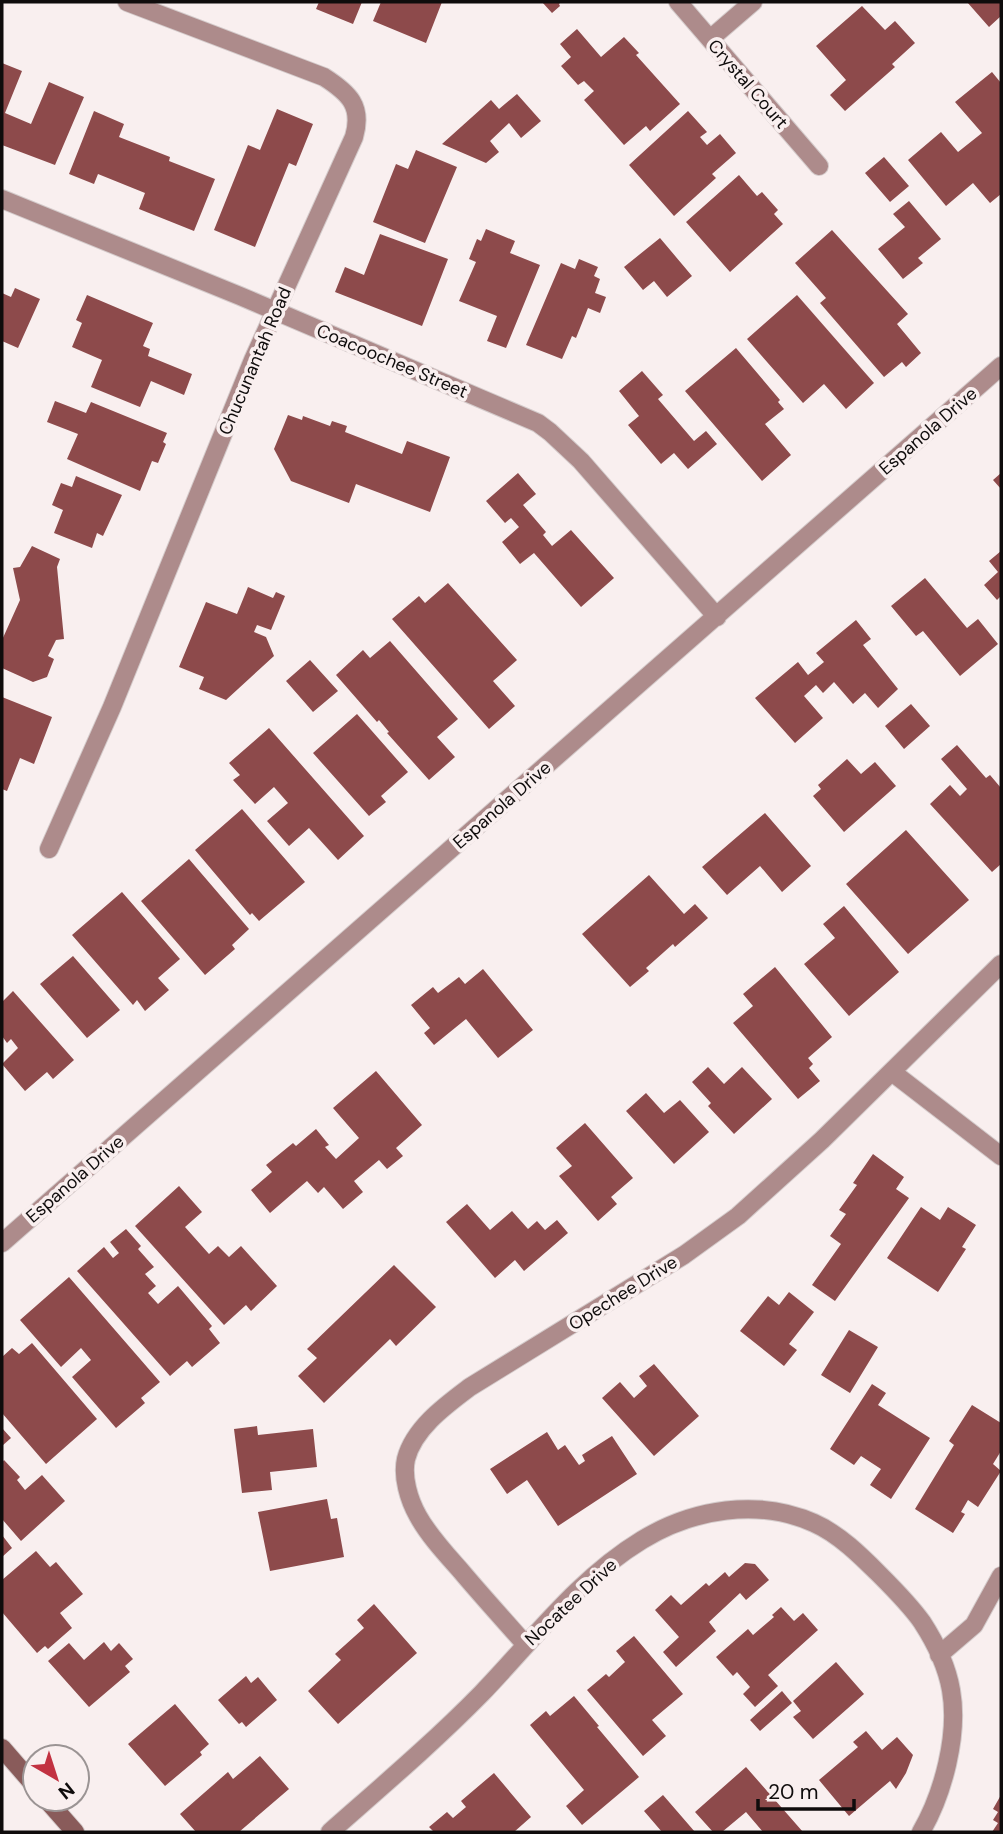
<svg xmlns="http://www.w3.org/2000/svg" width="1003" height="1834" viewBox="0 0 1003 1834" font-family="'DM Sans',sans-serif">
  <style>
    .building { fill: #8d4a4b }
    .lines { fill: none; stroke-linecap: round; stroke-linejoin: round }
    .minor-casing { stroke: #d4cbcb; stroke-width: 20 }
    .secondary-casing { stroke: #d4cbcb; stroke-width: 20 }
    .minor { stroke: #ad8b8b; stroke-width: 18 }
    .secondary { stroke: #895b5a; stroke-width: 18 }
    .labels { text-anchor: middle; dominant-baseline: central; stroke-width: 7; stroke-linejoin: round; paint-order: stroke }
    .street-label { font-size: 18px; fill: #0f0c0c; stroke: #f9efef }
  </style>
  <rect width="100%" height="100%" fill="#f9efef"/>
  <!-- building -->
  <path class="building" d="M319,2H362L353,24L316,9Z
    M381,2H442L426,43L373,21Z
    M542,2H561L559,4L560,6L552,13Z
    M967,2H1001V16L989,27Z
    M862,6L885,30L895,21L915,43L892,64L895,67L845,111L830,95L846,80L816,46Z
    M577,29L601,57L624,37L639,53L636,55L680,104L650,131L646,126L624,145L584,100L594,91L584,81L578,85L561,66L571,57L560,44Z
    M2,63L22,71L5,113L31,124L49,82L84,97L55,165L2,145Z
    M992,72L1001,83V194L990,203L973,183L946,206L908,160L941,132L958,152L982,133L955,102Z
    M517,94L541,121L521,138L509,123L490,141L499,152L486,163L442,144L491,100L499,109Z
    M277,109L313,124L296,166L289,163L255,247L214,230L248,145L260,150Z
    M94,111L124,124L119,137L170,157L169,161L215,179L194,231L139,209L145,193L98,174L94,184L69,174Z
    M688,111L707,132L700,137L707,145L720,134L736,153L712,174L716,178L674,216L629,165Z
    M416,150L457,167L425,243L373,222L396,164L408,169Z
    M884,157L909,186L890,202L865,173Z
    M739,175L757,196L762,192L778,210L774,214L783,224L730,272L686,222Z
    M909,201L941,239L918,258L923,263L903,279L878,249L905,227L893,214Z
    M486,229L515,241L510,253L540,265L506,348L487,341L497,316L459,301L476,262L469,259L477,239L481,241Z
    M832,230L908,314L897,324L921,353L906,367L902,362L884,377L820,303L826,298L795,263Z
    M380,234L448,259L422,326L335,292L345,267L364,275Z
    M660,238L692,276L667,297L654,281L643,290L624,267Z
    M579,259L598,267L594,276L600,279L595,293L606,297L600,313L588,308L576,338L572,336L562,359L526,345L561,263L575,269Z
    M15,288L40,299L18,348L2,341V293L11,297Z
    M87,295L153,323L143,346L150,349L148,356L192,374L184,395L151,381L140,407L91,387L102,360L72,347L82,323L76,320Z
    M797,295L874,383L846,409L824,384L803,403L747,339Z
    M736,348L780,400L778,402L784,409L765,424L791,455L762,481L685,391Z
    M642,371L663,395L658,399L694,441L706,431L717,444L688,469L674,453L661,464L628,425L639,416L619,391Z
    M55,401L86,413L91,402L167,433L163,442L166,444L158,463L152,461L140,491L67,459L78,434L47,422Z
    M288,415L302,420L303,416L330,426L332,421L347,426L345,432L402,454L407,441L450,457L430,512L356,484L349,503L291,481L274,449Z
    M518,473L536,494L523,505L546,532L543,535L552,546L571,530L614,578L581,607L534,553L520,564L502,542L519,527L511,518L505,523L486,501Z
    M1001,473V489L993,480Z
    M76,476L122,495L103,536L97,533L92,548L54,533L63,510L52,505L61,483L72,487Z
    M32,546L60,559L57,567L64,639L56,640L48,656L54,659L47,677L33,682L2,668V640L20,600L13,568L20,567Z
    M1001,551V596L997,600L984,585L998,572L989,561Z
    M925,578L967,628L978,619L998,644L960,676L923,631L916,636L891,606Z
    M448,583L517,660L493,681L515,706L489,729L392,619L419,596L425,603Z
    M248,587L273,598L276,592L285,596L271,630L257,625L254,632L266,637L274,656L226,700L199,689L204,677L179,667L206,602L237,614Z
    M856,620L871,639L863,645L898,689L878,708L865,693L853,704L834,682L823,693L816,685L804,696L823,718L795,743L755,698L798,662L808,675L824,662L816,653Z
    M390,641L458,719L437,737L455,757L429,780L387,733L389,732L379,720L377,722L336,675L363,650L370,658Z
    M310,660L338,691L313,712L286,681Z
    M2,697L52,717L34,764L20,758L7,791L2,789Z
    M911,704L930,726L904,749L885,726Z
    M357,714L408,772L381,796L386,802L369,816L313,753Z
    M269,728L364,836L338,860L309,828L289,846L267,821L288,803L274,787L255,804L233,780L240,775L229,763Z
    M957,745L986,778L990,775L1001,788V864L992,872L930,804L950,785L960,796L967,789L941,759Z
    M847,759L861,774L875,762L896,786L844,832L813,796L821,789L818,785Z
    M242,809L305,882L259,921L252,913L250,915L195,850Z
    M765,813L811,866L782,892L760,866L727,895L702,867Z
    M906,830L969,900L908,954L846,884Z
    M189,859L249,929L232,945L235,949L205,975L141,901Z
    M649,875L684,914L695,904L708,918L675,947L673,944L646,968L649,971L630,987L582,934Z
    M122,892L180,959L158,978L169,990L145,1011L137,1000L133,1005L72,935Z
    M844,906L899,972L849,1016L804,964L835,938L823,924Z
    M73,956L120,1010L87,1038L40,984Z
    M775,967L832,1037L808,1058L813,1064L809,1068L820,1081L798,1099L733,1023L753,1006L743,994Z
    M483,969L533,1030L498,1058L466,1019L434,1045L424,1033L430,1028L411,1005L433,987L438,993L459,977L465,984Z
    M13,991L74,1060L53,1079L47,1072L25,1091L2,1064L18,1048L11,1039L7,1043L2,1036V1002Z
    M708,1067L724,1084L742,1067L772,1099L734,1134L708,1106L711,1103L692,1082Z
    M376,1071L422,1125L396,1148L403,1156L387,1169L379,1160L354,1181L363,1192L343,1209L324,1187L318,1193L307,1181L270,1213L251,1190L272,1172L266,1165L293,1143L296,1146L316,1129L329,1145L325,1147L336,1159L359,1138L333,1108Z
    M646,1093L664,1113L680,1100L709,1132L674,1164L626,1111Z
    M585,1123L633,1178L611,1197L617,1204L598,1221L559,1176L572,1166L556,1148Z
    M873,1154L904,1177L896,1189L909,1198L835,1301L812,1285L841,1244L830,1236L846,1214L839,1210L857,1185L853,1183Z
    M179,1186L202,1212L185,1227L209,1254L218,1246L229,1257L241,1246L277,1286L251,1311L246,1305L224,1325L135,1226Z
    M467,1204L490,1230L512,1211L528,1229L537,1221L545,1230L557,1220L568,1233L524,1271L515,1260L495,1278L446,1222Z
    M921,1207L940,1220L948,1207L976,1225L962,1247L966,1249L938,1292L887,1258Z
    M126,1229L141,1246L138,1249L154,1267L145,1274L156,1286L148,1293L158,1304L178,1286L212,1326L209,1329L220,1343L192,1367L187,1361L170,1376L77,1271L104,1247L113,1258L119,1253L110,1242Z
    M394,1265L436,1307L396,1346L390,1339L324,1403L298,1376L317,1358L307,1349Z
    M69,1277L160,1382L141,1398L145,1403L116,1428L72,1377L91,1360L81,1348L61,1367L20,1320Z
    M789,1292L814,1312L789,1344L797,1350L784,1366L740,1331L768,1296L779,1305Z
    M849,1330L878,1347L850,1393L821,1375Z
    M32,1343L97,1419L46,1464L2,1413V1357L12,1348L19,1354Z
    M654,1364L699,1416L654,1456L602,1398L620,1382L634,1398L647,1386L639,1376Z
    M872,1384L886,1393L878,1405L930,1438L891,1499L870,1485L881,1469L861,1456L854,1465L830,1449Z
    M972,1405L1001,1423V1451L993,1464L1001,1471L978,1507L968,1500L961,1512L965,1514L953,1533L915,1509L954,1445L949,1441Z
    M257,1426L258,1435L313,1429L317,1467L270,1472L272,1490L242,1493L234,1429Z
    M2,1428L11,1438L2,1446Z
    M547,1432L558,1450L565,1445L579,1465L585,1461L582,1455L612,1436L637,1474L558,1526L527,1480L507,1494L490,1469Z
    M4,1460L20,1477L17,1480L25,1490L42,1475L65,1501L21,1541L2,1519V1463Z
    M327,1499L331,1519L337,1518L344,1557L270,1571L258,1512Z
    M2,1535L12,1548L2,1557Z
    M36,1551L50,1567L56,1562L83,1594L60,1613L72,1628L48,1649L45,1646L37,1653L2,1612V1580Z
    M745,1563L755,1564L769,1580L746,1600L740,1593L709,1622L716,1631L676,1667L663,1652L679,1637L655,1610L671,1595L681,1605L706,1583L709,1586L725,1572L729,1577Z
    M374,1604L417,1653L338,1724L308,1691L341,1660L335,1654L364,1628L357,1620Z
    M781,1607L794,1621L803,1613L818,1630L768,1675L778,1686L755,1707L743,1694L750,1687L737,1672L733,1676L716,1657L748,1629L753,1635L774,1617L772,1615Z
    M634,1636L683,1694L652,1720L666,1736L643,1756L587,1690L606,1674L609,1677L625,1662L616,1651Z
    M104,1642L111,1651L119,1643L133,1659L125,1666L130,1672L89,1707L48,1661L69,1643L84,1660Z
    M836,1662L864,1694L813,1739L793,1717L801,1711L793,1701Z
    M246,1676L251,1683L258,1677L277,1700L246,1727L242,1722L239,1724L218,1700Z
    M782,1691L792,1703L760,1731L750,1720Z
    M574,1696L599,1726L597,1727L639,1777L582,1825L566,1806L584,1790L530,1725L546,1711L550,1716Z
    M175,1704L209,1744L200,1752L202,1755L165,1786L128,1744Z
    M866,1731L882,1750L897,1737L913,1755L906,1773L896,1789L890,1781L849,1816L819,1780L858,1747L853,1742Z
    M260,1756L289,1789L239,1832H196L180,1814L228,1772L233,1779Z
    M746,1767L803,1832H763L746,1812L722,1832H713L695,1812Z
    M494,1773L531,1817L514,1832H434L429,1827L447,1812L453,1818L466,1807L461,1801Z
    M663,1795L695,1832H662L644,1811Z
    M1001,1795V1832H992L998,1823L993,1820L998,1812L993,1809Z"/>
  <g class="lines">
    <defs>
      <path id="minor" d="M678,2L819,166
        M710,39L753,2
        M2,199L240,296L538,423L550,432L581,461L717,617
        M49,849L112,707L253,360L354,137C363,106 349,93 324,77L127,2
        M892,1072L1001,1156
        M2,1243L1001,366
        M525,1644C504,1620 482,1596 461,1571C446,1554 429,1536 418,1516C409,1500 402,1477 406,1459C414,1428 446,1405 470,1387L684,1255L738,1216L822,1140L1001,964
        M939,1655L974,1625L1001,1576
        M330,1832C381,1787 434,1742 482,1693C533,1640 578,1579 642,1540C693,1509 758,1498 814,1523C839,1534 861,1556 880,1575C895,1590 910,1605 922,1622C935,1642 947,1667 951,1690C959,1735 943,1794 921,1832"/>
      <path id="secondary" d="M2,1748L35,1786
        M46,1799L75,1832"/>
    </defs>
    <!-- minor casing -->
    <use href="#minor" class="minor-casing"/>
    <!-- secondary casing -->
    <use href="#secondary" class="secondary-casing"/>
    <!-- minor -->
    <use href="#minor" class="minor"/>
    <!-- secondary -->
    <use href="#secondary" class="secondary"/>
  </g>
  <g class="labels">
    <!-- street labels -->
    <g class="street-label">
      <text transform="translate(748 84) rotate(49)">Crystal Court</text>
      <text transform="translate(255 361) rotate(-67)">Chucunantah Road</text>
      <text transform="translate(392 361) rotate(23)">Coacoochee Street</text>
      <text transform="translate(928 431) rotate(-41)">Espanola Drive</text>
      <text transform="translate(502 805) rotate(-41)">Espanola Drive</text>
      <text transform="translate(75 1179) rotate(-41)">Espanola Drive</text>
      <text transform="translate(623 1293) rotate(-32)">Opechee Drive</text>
      <text transform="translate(571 1602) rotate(-43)">Nocatee Drive</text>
    </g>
  </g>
  <!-- border -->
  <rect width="1003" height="1834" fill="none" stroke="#0f0c0c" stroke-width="7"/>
  <!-- north arrow -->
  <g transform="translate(56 1778) rotate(141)"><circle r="33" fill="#f9efef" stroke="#9b9494" stroke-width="2"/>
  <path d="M0-5L12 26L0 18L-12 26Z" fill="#c23241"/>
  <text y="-10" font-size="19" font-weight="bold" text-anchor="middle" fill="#0f0c0c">N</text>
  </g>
  <!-- scale -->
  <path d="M758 1799v10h96v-10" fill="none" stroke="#0f0c0c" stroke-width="3.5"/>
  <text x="768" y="1799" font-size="21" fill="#0f0c0c" stroke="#f9efef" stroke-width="5" paint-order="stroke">20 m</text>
</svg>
